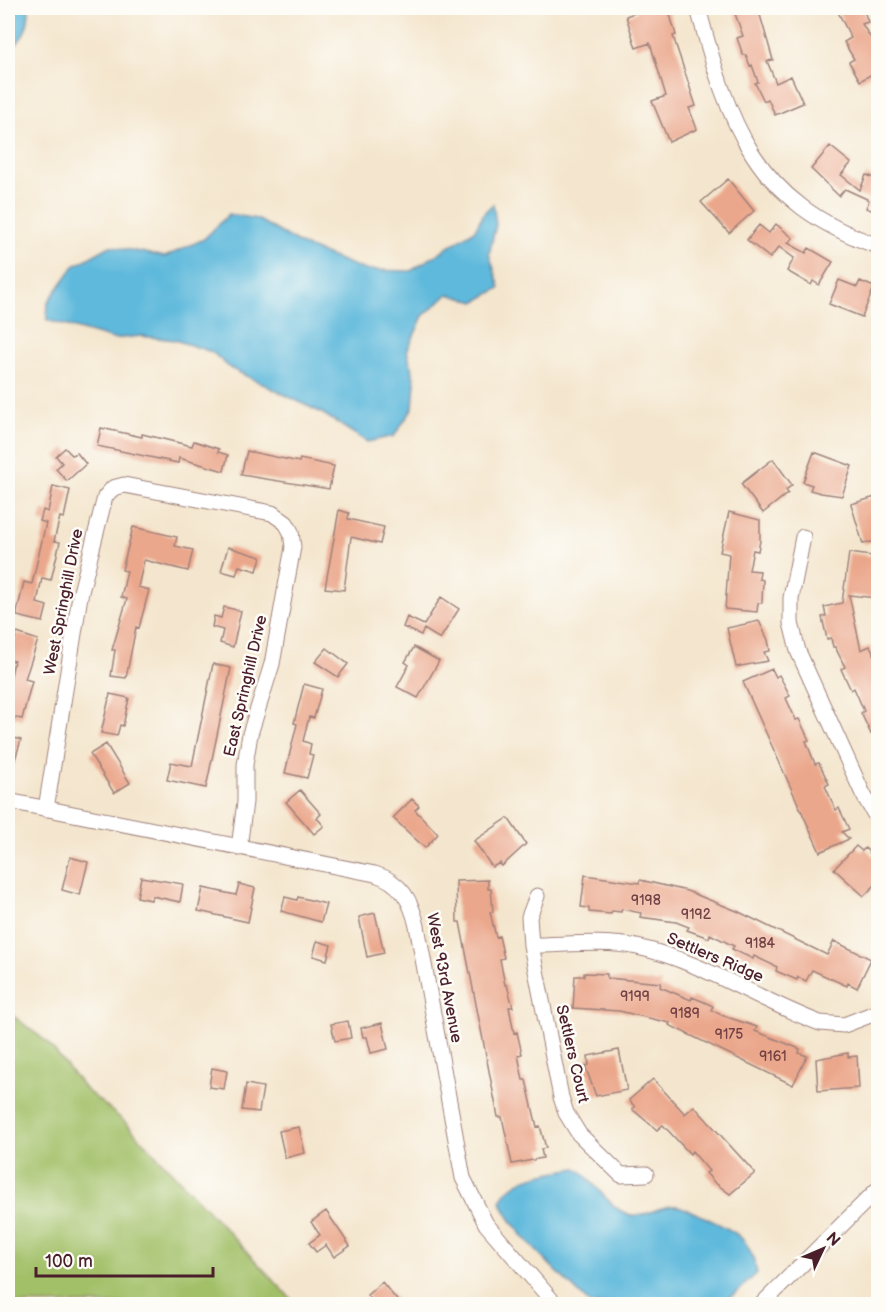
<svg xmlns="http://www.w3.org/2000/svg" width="886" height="1312" viewBox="0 0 886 1312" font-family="'Balsamiq Sans',sans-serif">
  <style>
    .green { fill: #a2c068; stroke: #76704a; stroke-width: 1.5 }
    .water { fill: #5eb9dc; stroke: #546c84; stroke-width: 1.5 }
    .building { fill: #eba78c }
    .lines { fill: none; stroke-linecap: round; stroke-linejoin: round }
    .minor-casing { stroke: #9f827c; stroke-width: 17 }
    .minor { stroke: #fff; stroke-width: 15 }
    .labels { text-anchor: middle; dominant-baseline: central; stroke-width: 5; stroke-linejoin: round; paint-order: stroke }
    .number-label { font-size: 14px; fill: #724143 }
    .street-label { font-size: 16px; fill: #4a1f2b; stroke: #fdfcf7 }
  </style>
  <rect width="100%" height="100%" fill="#fdfcf7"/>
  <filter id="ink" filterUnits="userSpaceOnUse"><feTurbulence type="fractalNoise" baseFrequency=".0167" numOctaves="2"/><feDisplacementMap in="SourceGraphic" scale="12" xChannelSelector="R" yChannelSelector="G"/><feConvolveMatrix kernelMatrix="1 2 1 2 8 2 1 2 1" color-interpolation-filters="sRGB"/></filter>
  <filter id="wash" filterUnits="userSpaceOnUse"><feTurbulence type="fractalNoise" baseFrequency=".008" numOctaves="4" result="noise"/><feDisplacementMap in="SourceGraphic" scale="24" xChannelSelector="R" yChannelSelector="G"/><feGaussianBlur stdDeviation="1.35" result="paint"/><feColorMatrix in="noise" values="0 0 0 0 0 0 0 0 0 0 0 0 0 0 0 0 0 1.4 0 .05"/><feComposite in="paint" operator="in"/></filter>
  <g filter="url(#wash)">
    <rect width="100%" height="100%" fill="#f4e6ce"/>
    <!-- green -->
    <path class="green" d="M8,1012L47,1042L85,1089L124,1121L296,1304H8Z"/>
    <!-- water -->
    <path class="water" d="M8,8H29C29,28 23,39 8,53Z
      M493,204L496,224L489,254L500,288L475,302L448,294L423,316L407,351L415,382L413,408L394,436L367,442L322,413L230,368L212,352L175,340L141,336L113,339L47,320L48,302L74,266L110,246L165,257L204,239L229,214L257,219L302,245L365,270L411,271L475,230L483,214Z
      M576,1168C587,1172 606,1204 623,1212C643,1223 657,1204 676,1206C685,1207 733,1230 739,1236C749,1244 755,1260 757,1273L734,1295L717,1304H590C567,1281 510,1230 501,1202C511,1175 552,1173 576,1168Z"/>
    <g id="blocks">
      <!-- building -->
      <path class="building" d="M636,8H668L676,35L673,36L696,106L689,108L697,129L669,142L652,101L666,96L650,43L636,48L626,16L637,12Z
        M733,8H758L773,60L767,61L776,83L791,76L803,103L775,115L768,99L764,101L755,83L758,82L752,65L750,66L746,55H743L737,38L743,36Z
        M836,8H863L868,22L862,24L879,51V70L860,81L849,62L854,59L844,42L851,38Z
        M830,146L851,163L841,175L860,190L866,175L879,179V213L866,208L869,200L845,189L839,196L811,169Z
        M728,179L754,211L729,233L701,202Z
        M776,224L793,238L788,243L806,253L809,248L833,262L819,285L813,281L811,285L787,271L794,258L779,247L770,258L747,240L759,225L769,233Z
        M839,280L857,287L860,281L874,287L862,317L829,304Z
        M101,428L142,437V434L192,446L194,441L219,449L218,452L228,455L224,471L179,458L178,463L97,446Z
        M65,448L72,455L77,453L86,464L67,481L56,469L62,463L56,456Z
        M247,451L299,462L300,459L334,466L329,489L241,475Z
        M814,452L852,466L842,496L821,493L810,490L812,485L803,482Z
        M773,459L792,485L786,490L788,493L763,513L741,484Z
        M53,486L70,490L64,518L60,517L54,541L60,542L51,580L42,578L37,603L47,606L43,622L17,616V612L24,582L32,584L46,523L40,521L43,510L48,512Z
        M879,496V540L863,544L851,504Z
        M339,510L349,513L348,519L384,527L380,544L351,537L344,590L325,588Z
        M729,512L760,520V541L758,551L753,550L749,570L760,571L759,579L763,580L762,603H758L757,612L725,609L729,554L720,552Z
        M133,527L177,537L175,546L193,550L188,571L144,560L138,587L149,590L139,628L136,627L126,678L111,676L115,650H112L127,599L121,597L127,571L122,570Z
        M228,547L261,557L257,571L239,566L236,575L221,571Z
        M849,553L879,557L877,598L849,595L861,650L870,646L879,663V730L871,734L861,713L864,711L854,688L851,690L841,669L845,667L835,647H833L831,638L827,639L822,617L826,616L824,607L842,603Z
        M441,597L459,609L440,639L424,629L421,635L403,627L407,617L424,625Z
        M224,607L241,611L233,647L220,643L223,630L212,627L214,616L221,618Z
        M759,621L768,640L770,651L764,652L768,661L736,667L727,628Z
        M17,633L38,640L25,679L32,681L22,719L8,716V690L14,661L8,659Z
        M414,647L439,661L418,698L397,687L409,665L405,662Z
        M327,648L348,664L338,677L315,662Z
        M213,664L231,668L206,788L167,780L171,762L192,766Z
        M772,669L776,677L779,675L785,686L790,696L786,698L796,720L799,719L809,740L806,741L815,764L819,763L829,784L825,786L836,810L839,808L849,829L842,832L849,839L820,852L743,682Z
        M304,684L322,689L314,718L309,717L303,741L311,744L309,754L313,755L307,778L285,773L297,724L294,723Z
        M110,694L129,698L123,726L120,725L117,736L101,733Z
        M8,736L21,740L10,776H8Z
        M106,744L130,783L114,793L90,754Z
        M300,790L321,814L317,818L324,826L314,834L286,802Z
        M412,799L419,806L415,810L438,834L425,848L393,818Z
        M508,818L526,844L502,866L500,863L492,867L474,841Z
        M856,846L862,851L865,848L874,857L879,852V881L864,896L834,869Z
        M70,857L88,862L80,895L62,890Z
        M585,875L639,883L640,880L687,891L737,911L827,955L834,941L871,959L857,988L848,983L847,986L812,970L806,981L798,977L797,980L776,971L777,967L754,956L753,959L732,949L734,946L710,934L709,938L687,930L689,927L676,922L640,917L641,913L622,909L621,912L612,911L611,914L589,912V908L581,907Z
        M141,877L183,884L180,902L152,896L151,900L137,897Z
        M488,880V889H491L493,912H490L496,937L499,936L504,958L500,959L505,985H507L513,1007H509L514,1033L517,1032L522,1054L518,1055L523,1080H526L537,1127L540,1126L546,1148L541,1149L543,1158L512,1164L502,1117H498L460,922H457L456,881Z
        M239,884L255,888L248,922L198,911L203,888L236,895Z
        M285,897L297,900L298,897L326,904L321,922L281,911Z
        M375,913L384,953L367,957L359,917Z
        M317,941L331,945L327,960L313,956Z
        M584,973L607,974V978L661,983L660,987L691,1000L692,997L702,1001L713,1006L711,1010L724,1016L757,1027L755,1031L800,1049L799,1053L807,1056L793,1085L669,1025L670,1023L619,1011L573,1008L575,976H584Z
        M348,1021L351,1038L335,1041L331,1024Z
        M382,1023L388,1049L371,1053L367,1037H363L361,1028Z
        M619,1050L627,1090L596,1096L585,1066L589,1065L588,1056Z
        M848,1053V1057L857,1056L859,1088L818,1091L816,1059Z
        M212,1068L227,1071L224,1089L209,1087Z
        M653,1079L685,1114L694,1106L755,1173L730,1194L714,1182L706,1173L709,1171L692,1151L690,1154L663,1125L657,1130L632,1109L635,1107L629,1100Z
        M246,1084L263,1087L259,1112L242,1110Z
        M299,1127L305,1153L285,1158L279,1131Z
        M326,1211L350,1246L334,1257L326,1245L316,1252L309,1243L320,1235L311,1222Z
        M382,1282L401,1305H376L367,1295Z"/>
    </g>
  </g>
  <g filter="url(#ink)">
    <use href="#blocks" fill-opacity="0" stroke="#9f827c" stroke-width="1.5"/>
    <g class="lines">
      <defs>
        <path id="minor" d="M698,8C729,125 754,203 878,246
          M803,537L791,598V623L798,651L863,794L878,820
          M8,801L375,874C401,882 411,900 417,926L463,1178L486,1224L555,1304
          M46,809L80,596L105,497L113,488L124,485L272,513L286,523L291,532L293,547L272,664L250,734L245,765V802L239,848
          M537,896L529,917L531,945L561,1097L566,1113L579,1134L621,1175L646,1174
          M531,945C566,945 602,940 637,947C702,961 758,1000 820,1023L844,1025L878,1012
          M762,1304L878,1189"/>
      </defs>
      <!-- minor casing -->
      <use href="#minor" class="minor-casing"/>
      <!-- minor -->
      <use href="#minor" class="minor"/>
    </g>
  </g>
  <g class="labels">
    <!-- number labels -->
    <g class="number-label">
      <text x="646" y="900">9198</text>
      <text x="696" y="914">9192</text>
      <text x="760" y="943">9184</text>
      <text x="635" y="996">9199</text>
      <text x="685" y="1013">9189</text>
      <text x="729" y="1034">9175</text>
      <text x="773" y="1056">9161</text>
    </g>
    <!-- street labels -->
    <g class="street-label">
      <text transform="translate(64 602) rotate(-79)">West Springhill Drive</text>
      <text transform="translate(246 686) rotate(-77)">East Springhill Drive</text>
      <text transform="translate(715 958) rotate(23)">Settlers Ridge</text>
      <text transform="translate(444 978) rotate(79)">West 93rd Avenue</text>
      <text transform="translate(572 1054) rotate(77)">Settlers Court</text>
    </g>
  </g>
  <!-- margin -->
  <rect width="886" height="1312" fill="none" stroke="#fdfcf7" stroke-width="30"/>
  <!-- north arrow -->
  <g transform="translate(823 1249) rotate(46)" stroke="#fdfcf7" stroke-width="4.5" paint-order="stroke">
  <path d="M0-4.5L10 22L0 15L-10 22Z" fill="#4a1f2b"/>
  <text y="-9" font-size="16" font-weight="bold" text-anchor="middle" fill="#4a1f2b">N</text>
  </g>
  <!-- scale -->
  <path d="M36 1267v9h177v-9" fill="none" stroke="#4a1f2b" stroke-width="3"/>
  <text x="45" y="1267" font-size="18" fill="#4a1f2b" stroke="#fdfcf7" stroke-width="4.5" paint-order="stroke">100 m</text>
</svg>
